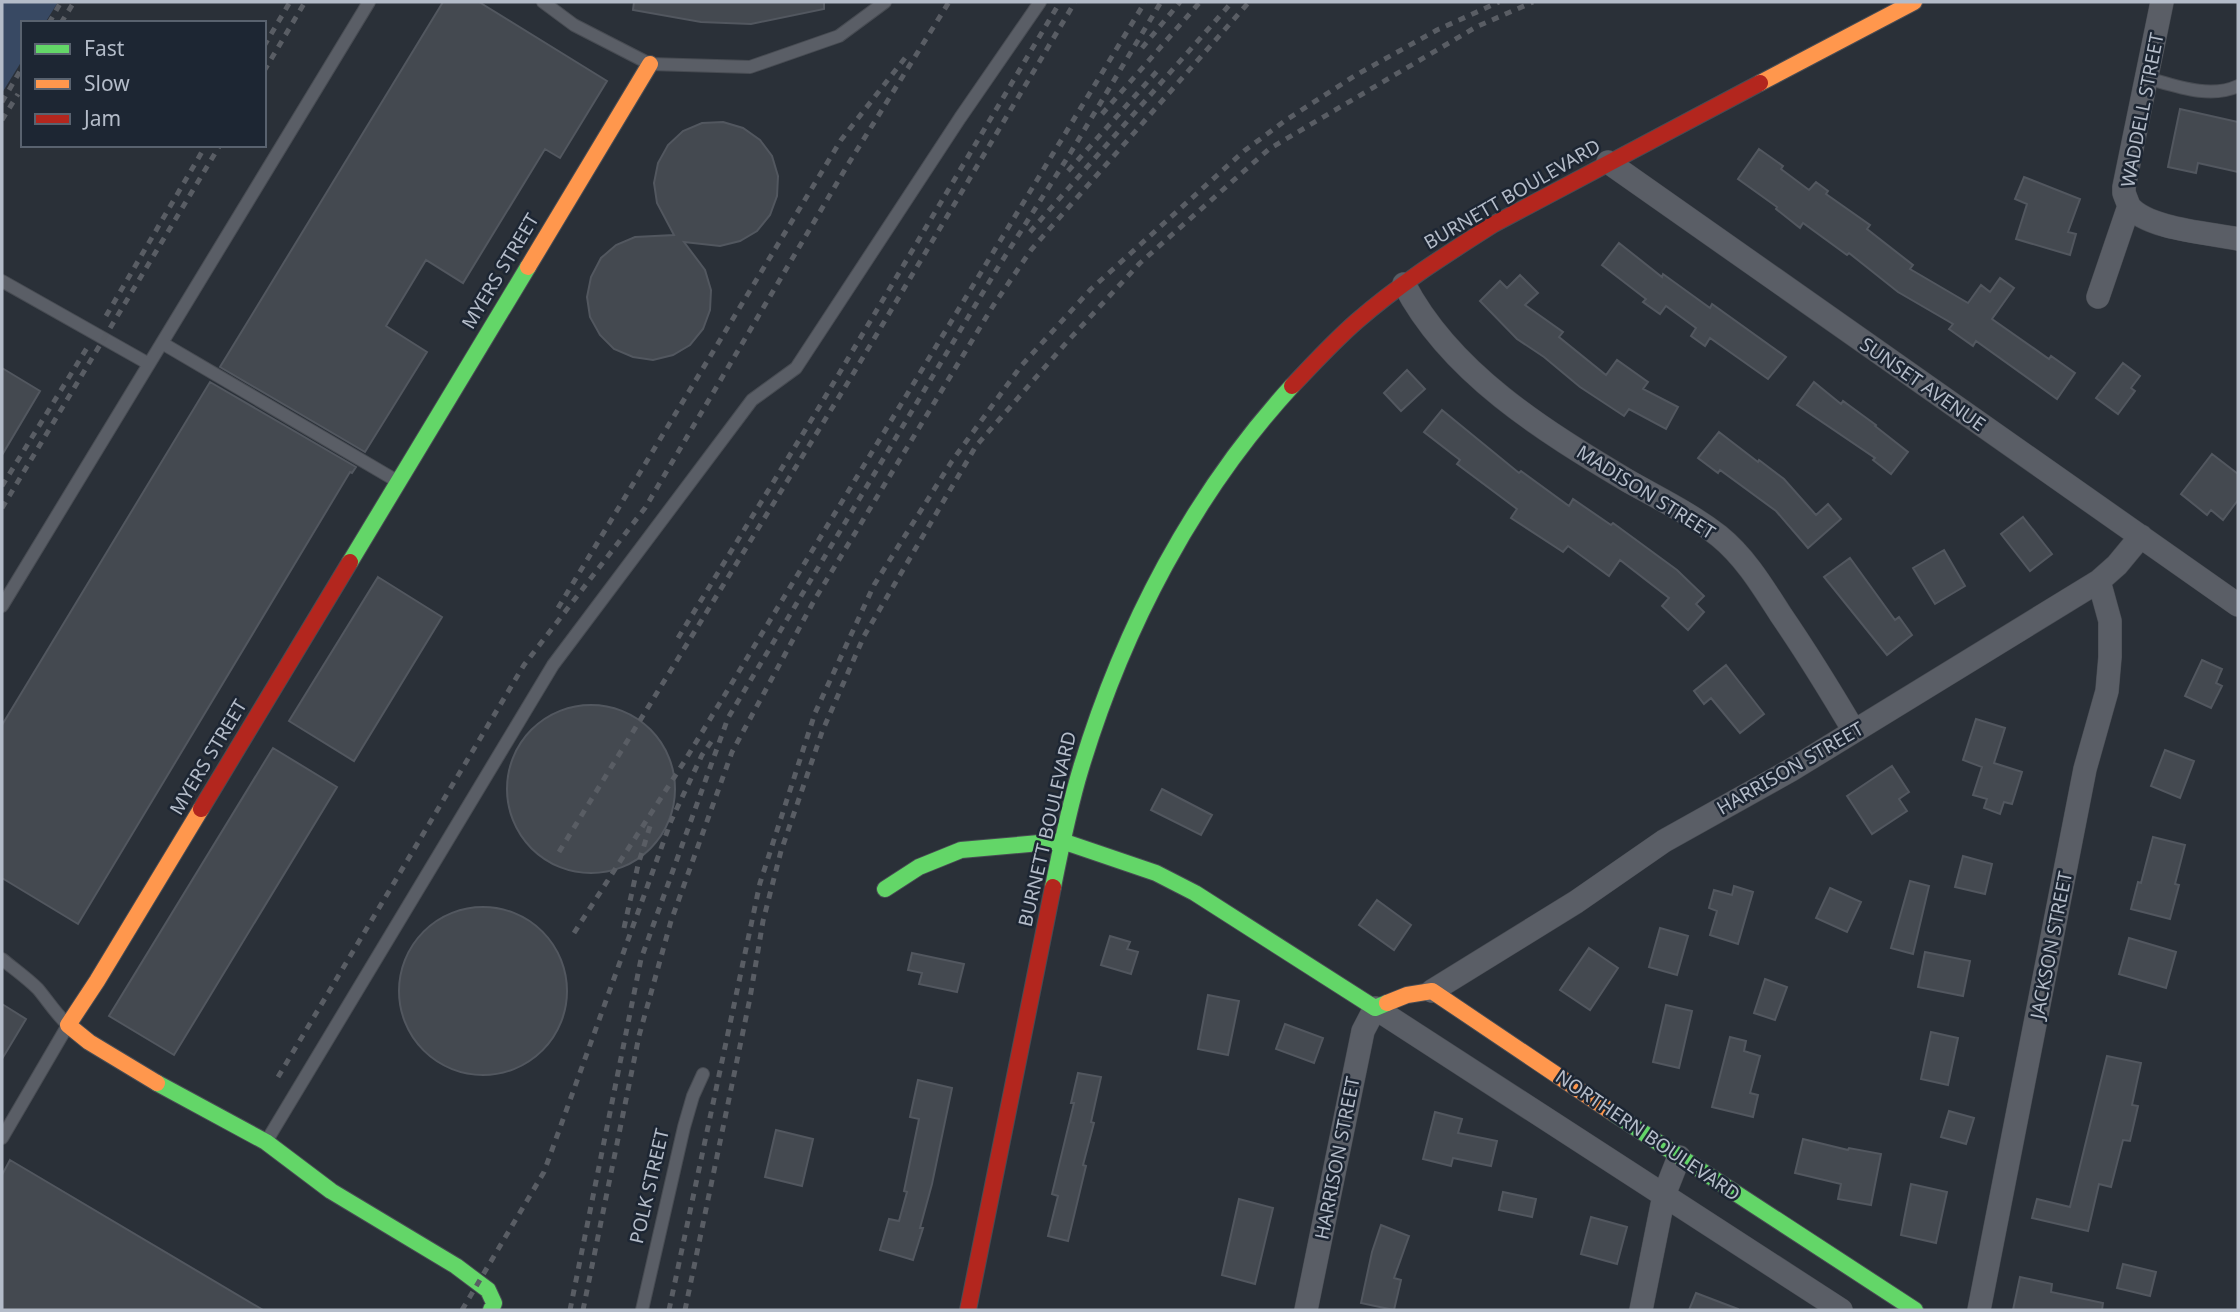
<svg xmlns="http://www.w3.org/2000/svg" width="2240" height="1312" viewBox="0 0 2240 1312" font-family="'Noto Sans',sans-serif">
  <style>
    .water { fill: #384963 }
    .building { fill: #444950; stroke: #52575f; stroke-width: 2 }
    .lines { fill: none; stroke-linecap: round; stroke-linejoin: round }
    .lane-casing { stroke: #484c53; stroke-width: 14 }
    .street-casing { stroke: #484c53; stroke-width: 24 }
    .fast-casing { stroke: #484c53; stroke-width: 18 }
    .slow-casing { stroke: #484c53; stroke-width: 18 }
    .jam-casing { stroke: #484c53; stroke-width: 18 }
    .lane { stroke: #5a5e66; stroke-width: 12 }
    .street { stroke: #5a5e66; stroke-width: 23 }
    .fast { stroke: #63d668; stroke-width: 16 }
    .slow { stroke: #ff974d; stroke-width: 16 }
    .jam { stroke: #b3261e; stroke-width: 16 }
    .rail { stroke: #595d64; stroke-width: 5; stroke-dasharray: 7 7; stroke-linecap: butt }
    .labels { text-anchor: middle; dominant-baseline: central; stroke-width: 5; stroke-linejoin: round; paint-order: stroke }
    .street-label { font-size: 19px; fill: #b4bcc9; stroke: #1d2633 }
  </style>
  <rect width="100%" height="100%" fill="#2a3038"/>
  <!-- water -->
  <path class="water" d="M2,2H58L45,23H23V59L2,93Z"/>
  <!-- building -->
  <path class="building" d="M443,2H479L607,81L560,158L545,149L463,283L426,260L386,326L427,352L365,452L220,367Z
    M634,2H824V9L751,24L701,22L633,10Z
    M2180,109L2238,122V172L2198,163L2196,173L2168,167Z
    M723,122L743,128L760,140L772,156L778,176L777,196L770,215L757,231L740,241L720,246L684,242L705,270L711,290L710,310L703,329L690,345L673,355L653,360L633,357L614,349L600,335L590,317L587,297L591,277L601,258L616,245L635,237L674,235L657,203L654,183L658,163L668,145L683,131L702,123Z
    M1759,149L1783,166L1781,169L1809,190L1816,182L1828,191L1826,194L1870,225L1867,229L1913,265L1910,269L1968,303L1981,285L1990,292L2000,278L2014,288L1992,319L2049,359L2051,356L2075,373L2057,399L1976,341L1973,346L1949,329L1953,324L1898,292L1849,253L1847,255L1803,223L1800,228L1776,209L1777,207L1738,179Z
    M2024,177L2080,199L2068,232L2076,234L2070,255L2016,239L2027,204L2015,199Z
    M1619,243L1662,277L1663,274L1710,308L1712,304L1786,357L1768,379L1710,338L1705,346L1691,336L1696,328L1666,306L1660,314L1643,302L1646,299L1602,265Z
    M1520,275L1538,293L1525,305L1563,332L1559,337L1606,375L1617,360L1648,382L1643,389L1678,407L1666,429L1629,409L1624,416L1580,387L1544,357L1517,339L1480,301L1500,281L1507,288Z
    M2123,363L2140,376L2131,388L2135,391L2118,414L2096,398Z
    M2,368L40,391L2,455Z
    M1407,370L1425,389L1401,411L1384,393Z
    M210,382L356,467L352,473L350,472L78,924L2,878V725Z
    M1814,382L1841,404L1843,401L1876,425L1875,426L1908,452L1891,474L1873,460L1875,458L1797,405Z
    M1442,410L1519,473L1521,471L1569,506L1573,499L1611,525L1613,523L1677,570L1704,596L1696,604L1704,612L1688,630L1662,606L1669,598L1620,560L1609,576L1568,546L1563,552L1511,518L1517,509L1457,464L1460,460L1424,432Z
    M1719,432L1758,462L1759,460L1784,479L1816,515L1828,504L1841,519L1808,548L1776,511L1720,470L1718,473L1698,458Z
    M2212,454L2238,474V500L2223,520L2211,510L2207,515L2181,494Z
    M2023,517L2052,554L2030,571L2001,534Z
    M1944,550L1965,586L1935,604L1913,568Z
    M1850,558L1895,620L1899,617L1912,635L1887,655L1824,577Z
    M378,577L442,617L354,761L289,721Z
    M2202,660L2222,669L2216,683L2222,686L2211,708L2185,696Z
    M1726,665L1764,714L1740,733L1711,698L1704,704L1694,691Z
    M507 789a84 84 0 1 1 168 0a84 84 0 1 1-168 0Z
    M1976,719L2005,728L1994,763L2022,772L2012,804L2004,802L2000,814L1984,808L1987,799L1973,795L1982,767L1963,760Z
    M273,748L337,787L174,1055L109,1016Z
    M2165,750L2194,761L2180,798L2151,786Z
    M1892,766L1909,792L1899,799L1907,811L1872,834L1847,796Z
    M1162,789L1212,815L1201,835L1151,810Z
    M2153,837L2185,845L2175,884L2179,885L2170,919L2131,909L2138,882L2141,883Z
    M1963,856L1992,864L1985,894L1955,887Z
    M1910,881L1929,886L1913,954L1891,948Z
    M1734,886L1753,892L1738,944L1710,935L1717,911L1709,908L1714,890L1732,895Z
    M1830,888L1861,902L1847,932L1816,918Z
    M1377,900L1411,925L1394,950L1359,925Z
    M399 991a84 84 0 1 1 168 0a84 84 0 1 1-168 0Z
    M1660,928L1688,936L1677,975L1649,967Z
    M1110,936L1130,942L1127,949L1138,952L1131,974L1101,965Z
    M2129,938L2176,952L2166,988L2119,974Z
    M1589,948L1618,968L1590,1010L1560,990Z
    M1925,952L1970,961L1963,996L1918,987Z
    M912,953L964,964L957,992L919,984L922,973L908,970Z
    M1765,979L1787,987L1775,1020L1754,1013Z
    M1208,995L1239,1001L1228,1055L1198,1049Z
    M2,1004L26,1019L2,1059Z
    M1666,1005L1692,1011L1679,1068L1653,1062Z
    M1285,1024L1323,1038L1314,1063L1276,1049Z
    M1931,1032L1958,1038L1948,1085L1921,1079Z
    M1730,1037L1746,1041L1744,1051L1760,1056L1750,1093L1758,1095L1753,1117L1712,1107Z
    M2107,1056L2141,1063L2132,1105L2138,1106L2130,1141L2123,1140L2111,1187L2099,1184L2088,1231L2032,1218L2037,1199L2070,1207Z
    M1078,1073L1101,1077L1091,1122L1094,1123L1083,1165L1086,1166L1068,1241L1048,1236L1058,1196L1052,1194L1074,1103H1071Z
    M918,1080L952,1088L932,1184L920,1228H923L913,1260L880,1250L889,1219L899,1221L907,1192L904,1191L919,1119L910,1117Z
    M1949,1111L1974,1118L1966,1144L1941,1137Z
    M1435,1112L1462,1119L1458,1133L1497,1141L1491,1166L1453,1158L1451,1166L1423,1159Z
    M776,1130L813,1139L802,1186L765,1177Z
    M1803,1139L1848,1150L1849,1148L1881,1154L1871,1205L1838,1199L1841,1184L1795,1173Z
    M10,1160L263,1310H2V1175Z
    M1911,1184L1947,1192L1936,1243L1901,1235Z
    M1503,1192L1536,1199L1532,1217L1499,1210Z
    M1239,1199L1273,1208L1255,1284L1222,1275Z
    M1591,1217L1627,1227L1617,1264L1581,1254Z
    M1381,1225L1409,1236L1394,1278L1401,1280L1394,1310L1361,1303L1372,1252Z
    M2123,1264L2156,1272L2150,1296L2117,1288Z
    M2020,1277L2052,1284L2051,1292L2103,1303L2102,1310H2013Z
    M1696,1293L1738,1309V1310H1689Z"/>
  <g class="lines">
    <defs>
      <path id="lane" d="M543,2L574,25L650,64L750,67L839,36L885,2
        M2147,78C2176,86 2210,99 2238,86
        M2,281L149,364
        M162,343L397,481
        M2,606L369,2
        M2,959C14,969 27,978 38,989C48,1001 56,1014 68,1025L2,1138
        M266,1142L553,665L752,400L796,368L960,118L1040,2
        M642,1310L684,1127L693,1096L703,1074"/>
      <path id="street" d="M1608,162L2238,605
        M2129,206C2147,229 2209,233 2238,239
        M1404,284C1450,373 1544,431 1628,481C1658,498 1691,514 1719,536C1745,557 1763,587 1781,615C1807,653 1831,692 1854,731
        M2098,297L2129,206L2124,193V187L2162,2
        M1432,991L1576,902L1664,841L1791,770L2099,581L2117,565L2141,536
        M1306,1310L1363,1031L1375,1008L1841,1310
        M1641,1310L1664,1195L1679,1157
        M1979,1310L2085,769L2107,691L2110,657V621L2099,581"/>
      <path id="fast" d="M350,562L528,267
        M1053,887C1061,847 1069,807 1081,768C1123,629 1193,494 1292,386
        M885,889L919,867L961,850L1062,841L1156,873L1195,893L1375,1008L1387,1003
        M157,1083L266,1142L331,1191L456,1266L488,1290L494,1303L491,1310
        M1613,1113L1915,1310"/>
      <path id="slow" d="M1760,83L1914,2
        M528,267L650,64
        M1387,1003L1407,995L1432,991L1613,1113
        M157,1083L89,1042L68,1025L97,981L201,809"/>
      <path id="jam" d="M1292,386C1313,364 1334,341 1357,321C1399,284 1447,254 1494,224L1760,83
        M201,809L350,562
        M968,1310L1053,887"/>
    </defs>
    <!-- lane casing -->
    <use href="#lane" class="lane-casing"/>
    <!-- street casing -->
    <use href="#street" class="street-casing"/>
    <!-- fast casing -->
    <use href="#fast" class="fast-casing"/>
    <!-- slow casing -->
    <use href="#slow" class="slow-casing"/>
    <!-- jam casing -->
    <use href="#jam" class="jam-casing"/>
    <!-- lane -->
    <use href="#lane" class="lane"/>
    <!-- street -->
    <use href="#street" class="street"/>
    <!-- fast -->
    <use href="#fast" class="fast"/>
    <!-- slow -->
    <use href="#slow" class="slow"/>
    <!-- jam -->
    <use href="#jam" class="jam"/>
    <!-- rail -->
    <path class="rail" d="M49,23L61,2
      M61,23L74,2
      M264,46L290,2
      M1142,48L1180,2
      M264,71L305,2
      M2,102L23,66
      M1102,114L1200,2
      M2,120L18,94
      M1068,171L1159,69
      M1030,232L1232,2
      M106,316L206,145
      M2,486L90,343
      M2,508L220,145
      M558,608L841,140L905,58
      M678,638L818,409L1060,2
      M559,852L850,379L1075,2
      M624,928L638,865L651,823
      M574,933L684,762L1145,2
      M278,1077L524,665L645,508L847,166L949,2
      M462,1310L544,1172L671,821L702,755L715,736
      M570,1310L641,959L728,718L997,269L1071,152L1161,2
      M583,1310L639,1036L671,921L732,752L815,599L993,306L1031,250L1249,2
      M669,1310L760,883L815,713L874,585L952,461L1021,366L1091,289L1244,151L1286,120L1356,75L1437,30L1499,2
      M685,1310L750,998L763,921L781,851L822,732L864,636L976,446L1066,343L1140,263L1269,149L1476,27L1533,2"/>
  </g>
  <g class="labels">
    <!-- street labels -->
    <g class="street-label">
      <text transform="translate(2142 110) rotate(-79)">WADDELL STREET</text>
      <text transform="translate(1512 194) rotate(-30)">BURNETT BOULEVARD</text>
      <text transform="translate(500 271) rotate(-59)">MYERS STREET</text>
      <text transform="translate(1923 384) rotate(35)">SUNSET AVENUE</text>
      <text transform="translate(1646 492) rotate(32)">MADISON STREET</text>
      <text transform="translate(208 757) rotate(-59)">MYERS STREET</text>
      <text transform="translate(1790 768) rotate(-30)">HARRISON STREET</text>
      <text transform="translate(1047 829) rotate(-77)">BURNETT BOULEVARD</text>
      <text transform="translate(2051 945) rotate(-79)">JACKSON STREET</text>
      <text transform="translate(1648 1135) rotate(34)">NORTHERN BOULEVARD</text>
      <text transform="translate(1337 1158) rotate(-79)">HARRISON STREET</text>
      <text transform="translate(649 1186) rotate(-77)">POLK STREET</text>
    </g>
  </g>
  <!-- border -->
  <rect width="2240" height="1312" fill="none" stroke="#b4bcc9" stroke-width="7"/>
  <!-- legend -->
  <rect x="21" y="21" width="245" height="126" fill="#1d2633" stroke="#59626f" stroke-width="2"/>
  <rect x="35" y="44" width="35" height="10" fill="#63d668" stroke="#59626f" stroke-width="2"/>
  <text x="84" y="56" font-size="21" fill="#b4bcc9">Fast</text>
  <rect x="35" y="79" width="35" height="10" fill="#ff974d" stroke="#59626f" stroke-width="2"/>
  <text x="84" y="91" font-size="21" fill="#b4bcc9">Slow</text>
  <rect x="35" y="114" width="35" height="10" fill="#b3261e" stroke="#59626f" stroke-width="2"/>
  <text x="84" y="126" font-size="21" fill="#b4bcc9">Jam</text>
</svg>
